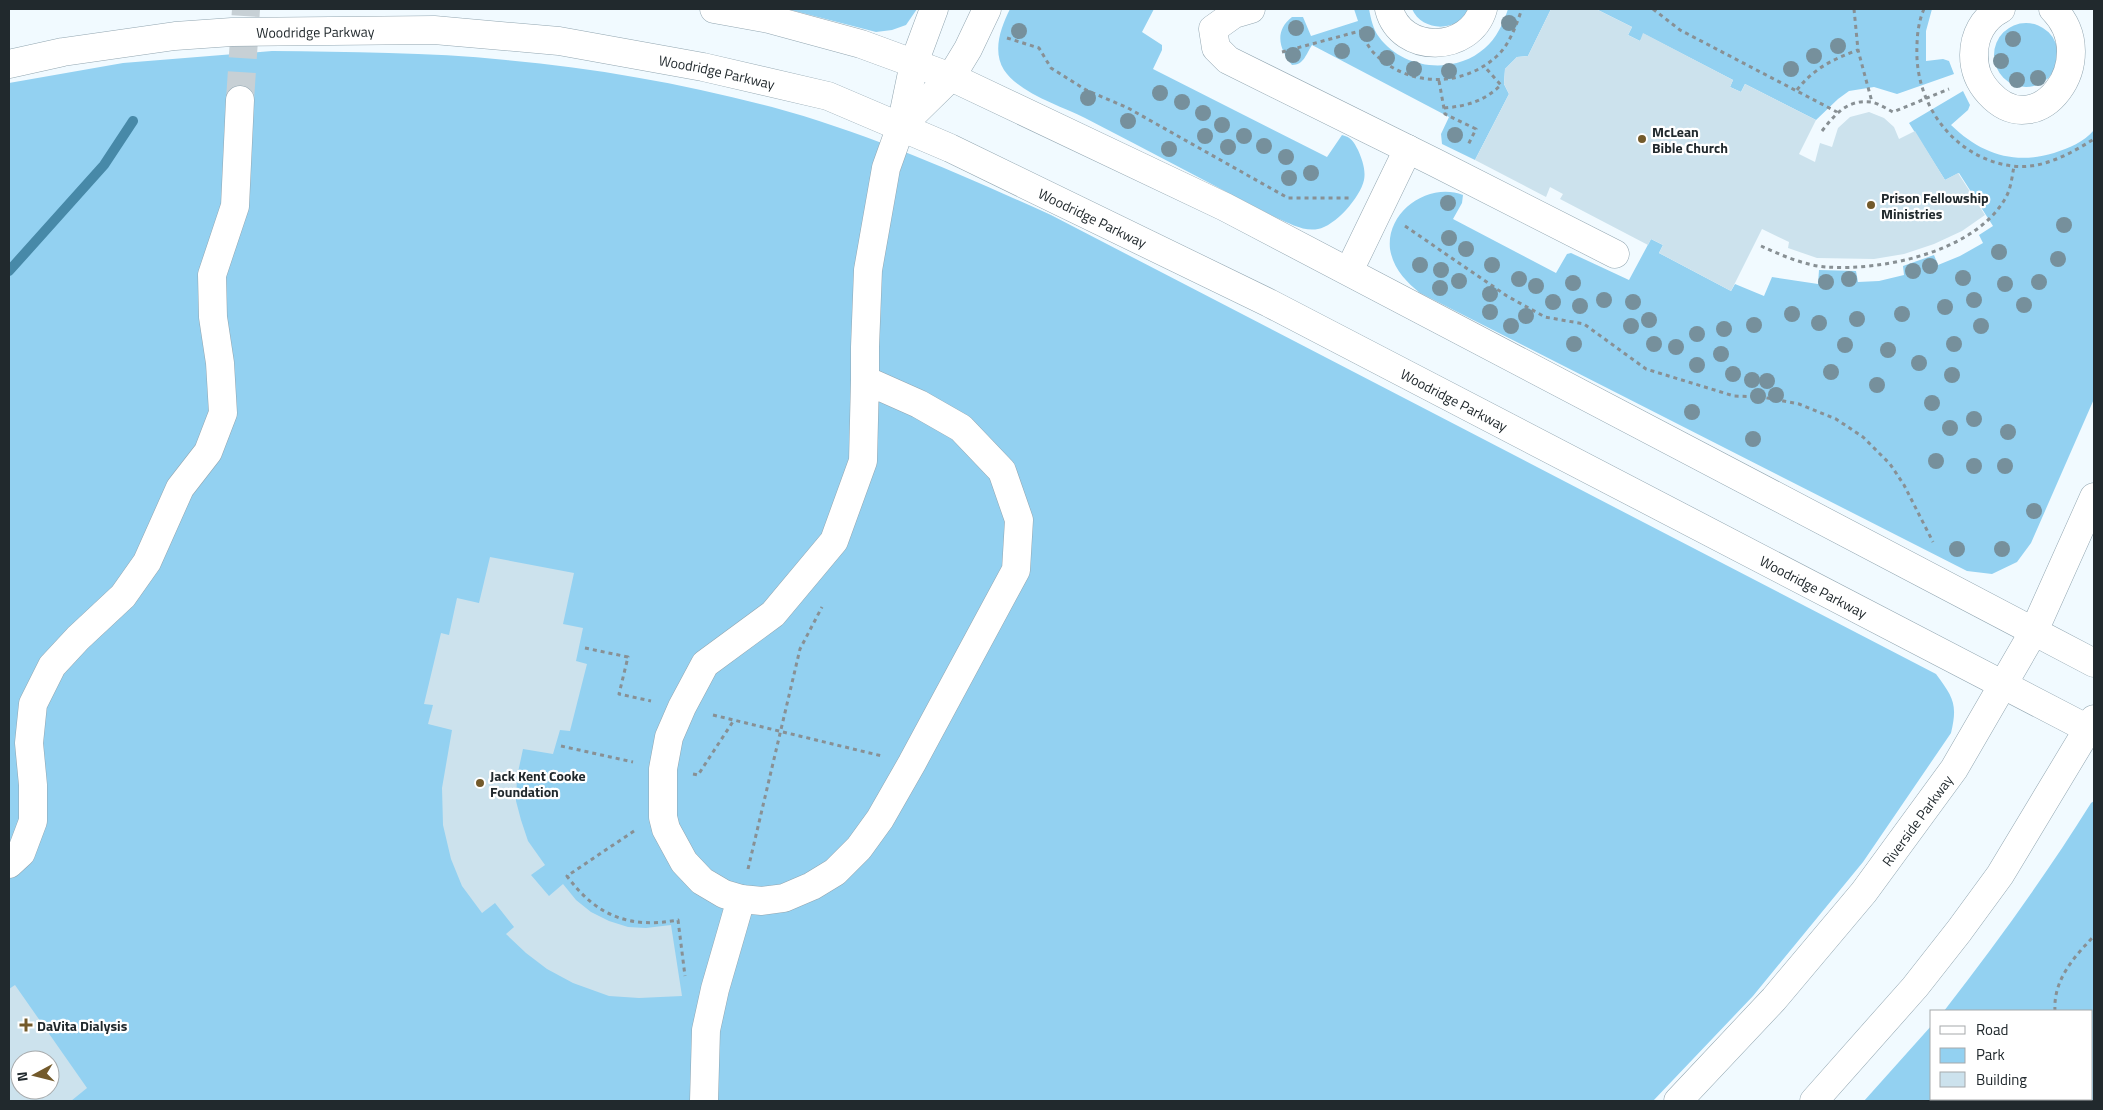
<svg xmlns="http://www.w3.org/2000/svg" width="2103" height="1110" viewBox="0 0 2103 1110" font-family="'Titillium Web',sans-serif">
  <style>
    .green { fill: #93d1f1; fill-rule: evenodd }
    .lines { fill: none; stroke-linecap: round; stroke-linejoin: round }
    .stream { stroke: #4789a8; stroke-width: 10 }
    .building { fill: #cce2ed; fill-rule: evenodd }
    .minor-tunnel { stroke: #c7d0d5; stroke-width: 28; stroke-dasharray: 28 14; stroke-linecap: butt }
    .minor-casing { stroke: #92a6b1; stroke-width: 29 }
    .major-casing { stroke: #92a6b1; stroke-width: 29 }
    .path { stroke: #889094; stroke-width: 3; stroke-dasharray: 4 4; stroke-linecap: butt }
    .minor { stroke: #fff; stroke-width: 28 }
    .major { stroke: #fff; stroke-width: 28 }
    .tree { fill: #76909c }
    .poi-dot { fill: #735a2b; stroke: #fff; stroke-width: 2 }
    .labels { text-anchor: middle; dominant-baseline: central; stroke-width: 4.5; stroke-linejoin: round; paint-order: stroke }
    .street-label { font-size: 14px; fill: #21292d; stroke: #fff }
    .poi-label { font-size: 14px; font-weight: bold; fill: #21292d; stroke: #fff; text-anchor: start }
  </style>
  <rect width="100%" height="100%" fill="#f1faff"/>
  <!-- green -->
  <path class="green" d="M787,9H917L906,25L892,30L876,32Z
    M1010,9H1154L1142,32L1162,45V50L1153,69L1327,157L1342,135C1351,137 1354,142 1358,150C1362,159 1366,170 1364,180C1360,198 1335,226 1318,229C1304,232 1289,223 1277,218C1213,185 1149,151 1085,118C1061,106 1019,93 1004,70C992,51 1001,27 1010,9Z
    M1354,9H1369C1371,19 1373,29 1379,37C1403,70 1455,75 1485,48C1496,39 1504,22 1508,9H1551L1528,56L1517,57L1505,69L1504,84L1509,94L1475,160L1442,144L1441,134L1449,117L1312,45C1306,54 1304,65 1292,65C1279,49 1274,31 1292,17H1303L1311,36L1358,21Z
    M1412,9H1469C1458,33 1422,32 1412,9Z
    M1596,9H1932L1926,31V61L1943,59L1949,61L1954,74L1897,94L1874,87L1849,91L1838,99L1816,120L1745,84L1741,92L1730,87L1733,80L1644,34L1640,41L1628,35L1632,27Z
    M1994 55a32 32 0 1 1 64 0a32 32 0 1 1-64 0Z
    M272,51C349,52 428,52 506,60C595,68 685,84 772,107C868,133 960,174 1051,215L1936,674C1953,697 1958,704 1951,733L1863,862L1753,996L1653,1101H9V83L123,63ZM20,1060H50V1090H20Z
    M1963,91L1970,105L1968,110L1951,125C1981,154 2014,165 2054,153C2069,148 2084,142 2094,130V399L2031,543L2017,562L1992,574L1967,571L1420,293C1406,282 1393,268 1390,249C1386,211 1429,182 1463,195L1462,203L1453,219L1556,273L1567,254L1571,253L1629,280L1651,239L1663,245L1659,253L1731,291L1735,284L1764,296L1772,277L1818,284L1819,270L1856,271L1858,282L1879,281L1904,275L1903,266L1934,255L1938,265L1960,256L1983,243L1979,235L1993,226L1959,173L1945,180L1909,123Z
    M2094,801V1101H1864L1932,1025V1099H2092V1011H1944C1996,944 2046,875 2091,803Z"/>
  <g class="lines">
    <!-- stream -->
    <path class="stream" d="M9,271L104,165L133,121"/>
  </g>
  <!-- building -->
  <path class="building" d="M1551,9H1596L1632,27L1628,35L1640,41L1643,33L1733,80L1730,87L1741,92L1745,84L1816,120L1799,154L1815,162L1820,143L1832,147L1838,128L1850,117L1869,112L1884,118L1894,127L1899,139L1915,131L1945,180L1958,173L1985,215L1962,231L1934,244L1904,254L1874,259L1817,258L1788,248L1789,242L1762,229L1731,291L1659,253L1663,245L1651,239L1648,245L1560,199L1563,194L1550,187L1546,197L1475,160L1509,94L1504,84L1505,69L1517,57L1528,56Z
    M490,557L574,573L563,624L583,628L576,661L587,664L570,731L560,730L553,754L523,749L517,777L516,801L521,820L528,841L545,865L531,875L549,896L563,884L576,900L591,912L609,921L628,927L646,928L671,925L682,996L639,998L609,996L573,983L547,969L526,953L506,934L514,927L495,903L482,913L462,886L451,859L443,825L442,788L452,730L428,724L433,705L424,704L441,633L449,635L457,598L479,603Z
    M15,985L87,1088L71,1101H9V989ZM20,1060H50V1090H20Z"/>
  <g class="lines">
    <!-- minor-tunnel -->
    <path class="minor-tunnel" d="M240,100L246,9"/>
    <defs>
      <g id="minor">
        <path d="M714,9L769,19L861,44L951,77L1225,207L2094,663"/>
        <path d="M1251,9L1234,14L1213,29L1216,48L1228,60L1434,162L1615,254"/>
        <path d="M1389,9C1401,55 1470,53 1483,9"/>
        <path d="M2001,9C1983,18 1974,36 1974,55C1974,70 1978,81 1989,93C2038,147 2103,59 2053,9"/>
        <path id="s1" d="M9,64L63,52L175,36L232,32L434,30L559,41L703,67L828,96L950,148L1269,303L2094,732"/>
        <path d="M901,126L951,77L968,49L987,9"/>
        <path d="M1349,271L1408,149"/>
        <path d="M865,380L919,404L961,428L1002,471L1019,520L1016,570L912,763L880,819L859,848L835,872L812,886L784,898L762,901L741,899L724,894L702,881L684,862L666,829L663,817V769L669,737L682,707L705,664L773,614L834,541L863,461L865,380V347L868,270L886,168L901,126L914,63L934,9"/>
        <path d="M9,864L21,853L33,821V785L29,743L33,704L52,666L78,638L123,596L147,562L180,488L208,452L223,413L220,363L213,317L212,275L235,206L240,100"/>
        <path d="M704,1101L706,1030L715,989L741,899"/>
      </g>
      <g id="major">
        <path id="s2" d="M1678,1101L1774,999L1864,892L1954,769L2034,631L2094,497"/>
        <path d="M1814,1101L1915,987L1959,931L2000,875L2094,719"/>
      </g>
    </defs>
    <!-- minor casing -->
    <use href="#minor" class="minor-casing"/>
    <!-- major casing -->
    <use href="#major" class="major-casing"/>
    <!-- path -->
    <path class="path" d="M1653,9L1680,30L1837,112
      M1854,9L1858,50L1872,102
      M1924,9C1919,20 1917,34 1917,46C1914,103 1953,158 2012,166C2041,170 2070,154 2094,139
      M1007,38L1039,48L1051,68L1086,90L1128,108L1288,198H1352
      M1282,52L1360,31C1364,37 1367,45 1372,51C1405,87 1461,89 1497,56C1510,44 1516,25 1522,9
      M1439,81L1445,114L1476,129L1468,145
      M1797,90C1813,69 1833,59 1858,50
      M1444,108C1468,106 1484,101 1501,85L1484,66
      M1822,131C1835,114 1848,99 1871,102C1878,103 1887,109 1893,112L1949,89
      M1405,226L1507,296L1545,317L1584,324L1646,369L1734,396L1762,397L1799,404L1836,419L1863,437L1890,464L1904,485L1933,542
      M1761,246C1781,255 1803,265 1826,267C1883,271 1974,252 2005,199C2011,189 2012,177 2014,166
      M585,648L628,657L619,694L651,701
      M713,715L882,756
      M561,746L633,762
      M693,774L698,775L734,720
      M634,831L567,876C596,916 630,929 678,920L685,976
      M748,869L800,649L822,607
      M2055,1011C2053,980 2074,957 2094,936
      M2003,1101L2006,1099"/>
    <!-- minor -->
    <use href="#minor" class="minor"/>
    <!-- major -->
    <use href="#major" class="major"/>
  </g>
  <!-- trees -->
  <g class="tree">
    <circle cx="1509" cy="23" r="8"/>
    <circle cx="1296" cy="28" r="8"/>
    <circle cx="1019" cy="31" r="8"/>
    <circle cx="1367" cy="34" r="8"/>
    <circle cx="2013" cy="39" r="8"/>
    <circle cx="1838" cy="46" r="8"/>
    <circle cx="1342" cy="51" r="8"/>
    <circle cx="1293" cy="55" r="8"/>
    <circle cx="1814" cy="56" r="8"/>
    <circle cx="1387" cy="58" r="8"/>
    <circle cx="2001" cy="61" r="8"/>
    <circle cx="1414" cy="69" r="8"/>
    <circle cx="1791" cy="69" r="8"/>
    <circle cx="1449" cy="71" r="8"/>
    <circle cx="2038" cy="78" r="8"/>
    <circle cx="2017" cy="80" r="8"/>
    <circle cx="1160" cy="93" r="8"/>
    <circle cx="1088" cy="98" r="8"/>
    <circle cx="1182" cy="102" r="8"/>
    <circle cx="1203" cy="113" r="8"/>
    <circle cx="1128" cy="121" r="8"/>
    <circle cx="1222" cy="125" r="8"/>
    <circle cx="1455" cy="135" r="8"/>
    <circle cx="1205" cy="136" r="8"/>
    <circle cx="1244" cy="136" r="8"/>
    <circle cx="1264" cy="146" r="8"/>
    <circle cx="1228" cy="147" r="8"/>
    <circle cx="1169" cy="149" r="8"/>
    <circle cx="1286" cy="157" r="8"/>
    <circle cx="1311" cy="173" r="8"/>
    <circle cx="1289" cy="178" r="8"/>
    <circle cx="1448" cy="203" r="8"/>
    <circle cx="2064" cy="225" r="8"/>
    <circle cx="1449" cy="238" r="8"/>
    <circle cx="1466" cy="249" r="8"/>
    <circle cx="1999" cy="252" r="8"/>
    <circle cx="2058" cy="259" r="8"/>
    <circle cx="1420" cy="265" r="8"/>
    <circle cx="1492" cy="265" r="8"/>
    <circle cx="1930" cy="266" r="8"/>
    <circle cx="1441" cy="270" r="8"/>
    <circle cx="1913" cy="271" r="8"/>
    <circle cx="1963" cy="278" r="8"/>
    <circle cx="1519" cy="279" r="8"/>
    <circle cx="1849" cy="279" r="8"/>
    <circle cx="1459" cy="281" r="8"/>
    <circle cx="1826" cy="282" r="8"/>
    <circle cx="2039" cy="282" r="8"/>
    <circle cx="1573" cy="283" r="8"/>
    <circle cx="2005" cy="284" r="8"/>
    <circle cx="1536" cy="286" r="8"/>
    <circle cx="1440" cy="288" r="8"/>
    <circle cx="1490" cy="294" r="8"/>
    <circle cx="1604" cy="300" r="8"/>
    <circle cx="1974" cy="300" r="8"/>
    <circle cx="1553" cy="302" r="8"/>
    <circle cx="1633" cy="302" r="8"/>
    <circle cx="2024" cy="305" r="8"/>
    <circle cx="1580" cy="306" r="8"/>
    <circle cx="1945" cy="307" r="8"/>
    <circle cx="1490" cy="312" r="8"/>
    <circle cx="1792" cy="314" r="8"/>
    <circle cx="1902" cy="314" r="8"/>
    <circle cx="1526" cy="316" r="8"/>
    <circle cx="1857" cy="319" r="8"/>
    <circle cx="1649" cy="320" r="8"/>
    <circle cx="1819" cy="323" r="8"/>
    <circle cx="1754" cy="325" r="8"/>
    <circle cx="1511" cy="326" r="8"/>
    <circle cx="1631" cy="326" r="8"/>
    <circle cx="1981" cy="326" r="8"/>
    <circle cx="1724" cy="329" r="8"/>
    <circle cx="1697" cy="334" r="8"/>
    <circle cx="1574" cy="344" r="8"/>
    <circle cx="1654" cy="344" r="8"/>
    <circle cx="1954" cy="344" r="8"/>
    <circle cx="1845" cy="345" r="8"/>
    <circle cx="1676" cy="347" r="8"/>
    <circle cx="1888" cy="350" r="8"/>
    <circle cx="1721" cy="354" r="8"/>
    <circle cx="1919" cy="363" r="8"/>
    <circle cx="1697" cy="365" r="8"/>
    <circle cx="1831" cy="372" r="8"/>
    <circle cx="1733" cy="374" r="8"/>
    <circle cx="1952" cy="375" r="8"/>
    <circle cx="1752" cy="380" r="8"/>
    <circle cx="1767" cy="381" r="8"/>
    <circle cx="1877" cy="385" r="8"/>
    <circle cx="1776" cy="395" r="8"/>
    <circle cx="1758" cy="396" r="8"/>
    <circle cx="1932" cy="403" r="8"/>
    <circle cx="1692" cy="412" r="8"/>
    <circle cx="1974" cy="419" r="8"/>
    <circle cx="1950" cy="428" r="8"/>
    <circle cx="2008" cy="432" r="8"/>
    <circle cx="1753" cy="439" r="8"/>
    <circle cx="1936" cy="461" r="8"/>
    <circle cx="1974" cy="466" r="8"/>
    <circle cx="2005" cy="466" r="8"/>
    <circle cx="2034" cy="511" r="8"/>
    <circle cx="1957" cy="549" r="8"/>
    <circle cx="2002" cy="549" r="8"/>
  </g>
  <!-- markers -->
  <g class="poi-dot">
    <circle cx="1642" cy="139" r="5"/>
    <circle cx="1871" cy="205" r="5"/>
    <circle cx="480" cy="783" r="5"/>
    <path d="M23.5 1017.5h5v5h5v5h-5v5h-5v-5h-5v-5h5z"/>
  </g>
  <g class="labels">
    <!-- street labels -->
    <g class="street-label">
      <text stroke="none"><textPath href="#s1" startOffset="309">Woodridge Parkway</textPath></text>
      <text stroke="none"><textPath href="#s1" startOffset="714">Woodridge Parkway</textPath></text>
      <text stroke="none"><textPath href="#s1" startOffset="1119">Woodridge Parkway</textPath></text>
      <text stroke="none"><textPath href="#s1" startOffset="1524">Woodridge Parkway</textPath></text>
      <text stroke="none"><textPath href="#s1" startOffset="1929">Woodridge Parkway</textPath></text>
      <text stroke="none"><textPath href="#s2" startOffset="369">Riverside Parkway</textPath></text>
    </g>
    <!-- poi labels -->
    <g class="poi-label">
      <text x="1652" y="131">McLean<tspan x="1652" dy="16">Bible Church</tspan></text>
      <text x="1881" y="197">Prison Fellowship<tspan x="1881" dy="16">Ministries</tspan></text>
      <text x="490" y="775">Jack Kent Cooke<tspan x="490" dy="16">Foundation</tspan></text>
      <text x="37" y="1025">DaVita Dialysis</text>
    </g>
  </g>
  <!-- border -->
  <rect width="2103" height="1110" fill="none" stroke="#21292d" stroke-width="20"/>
  <!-- legend -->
  <rect x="1930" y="1010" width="162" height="90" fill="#ffffff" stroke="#a6a9ab"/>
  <rect x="1940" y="1026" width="25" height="8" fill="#ffffff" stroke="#a6a9ab"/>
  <text x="1976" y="1035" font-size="15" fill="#21292d">Road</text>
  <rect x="1940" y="1048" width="25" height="15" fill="#93d1f1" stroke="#a6a9ab"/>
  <text x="1976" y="1060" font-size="15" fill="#21292d">Park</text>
  <rect x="1940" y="1072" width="25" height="15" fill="#cce2ed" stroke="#a6a9ab"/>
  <text x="1976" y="1085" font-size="15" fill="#21292d">Building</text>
  <!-- north arrow -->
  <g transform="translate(35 1075) rotate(263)"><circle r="24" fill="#ffffff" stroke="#a6a9ab"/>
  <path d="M0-4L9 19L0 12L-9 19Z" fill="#735a2b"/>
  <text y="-8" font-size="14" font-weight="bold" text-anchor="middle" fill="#21292d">N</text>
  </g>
</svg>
